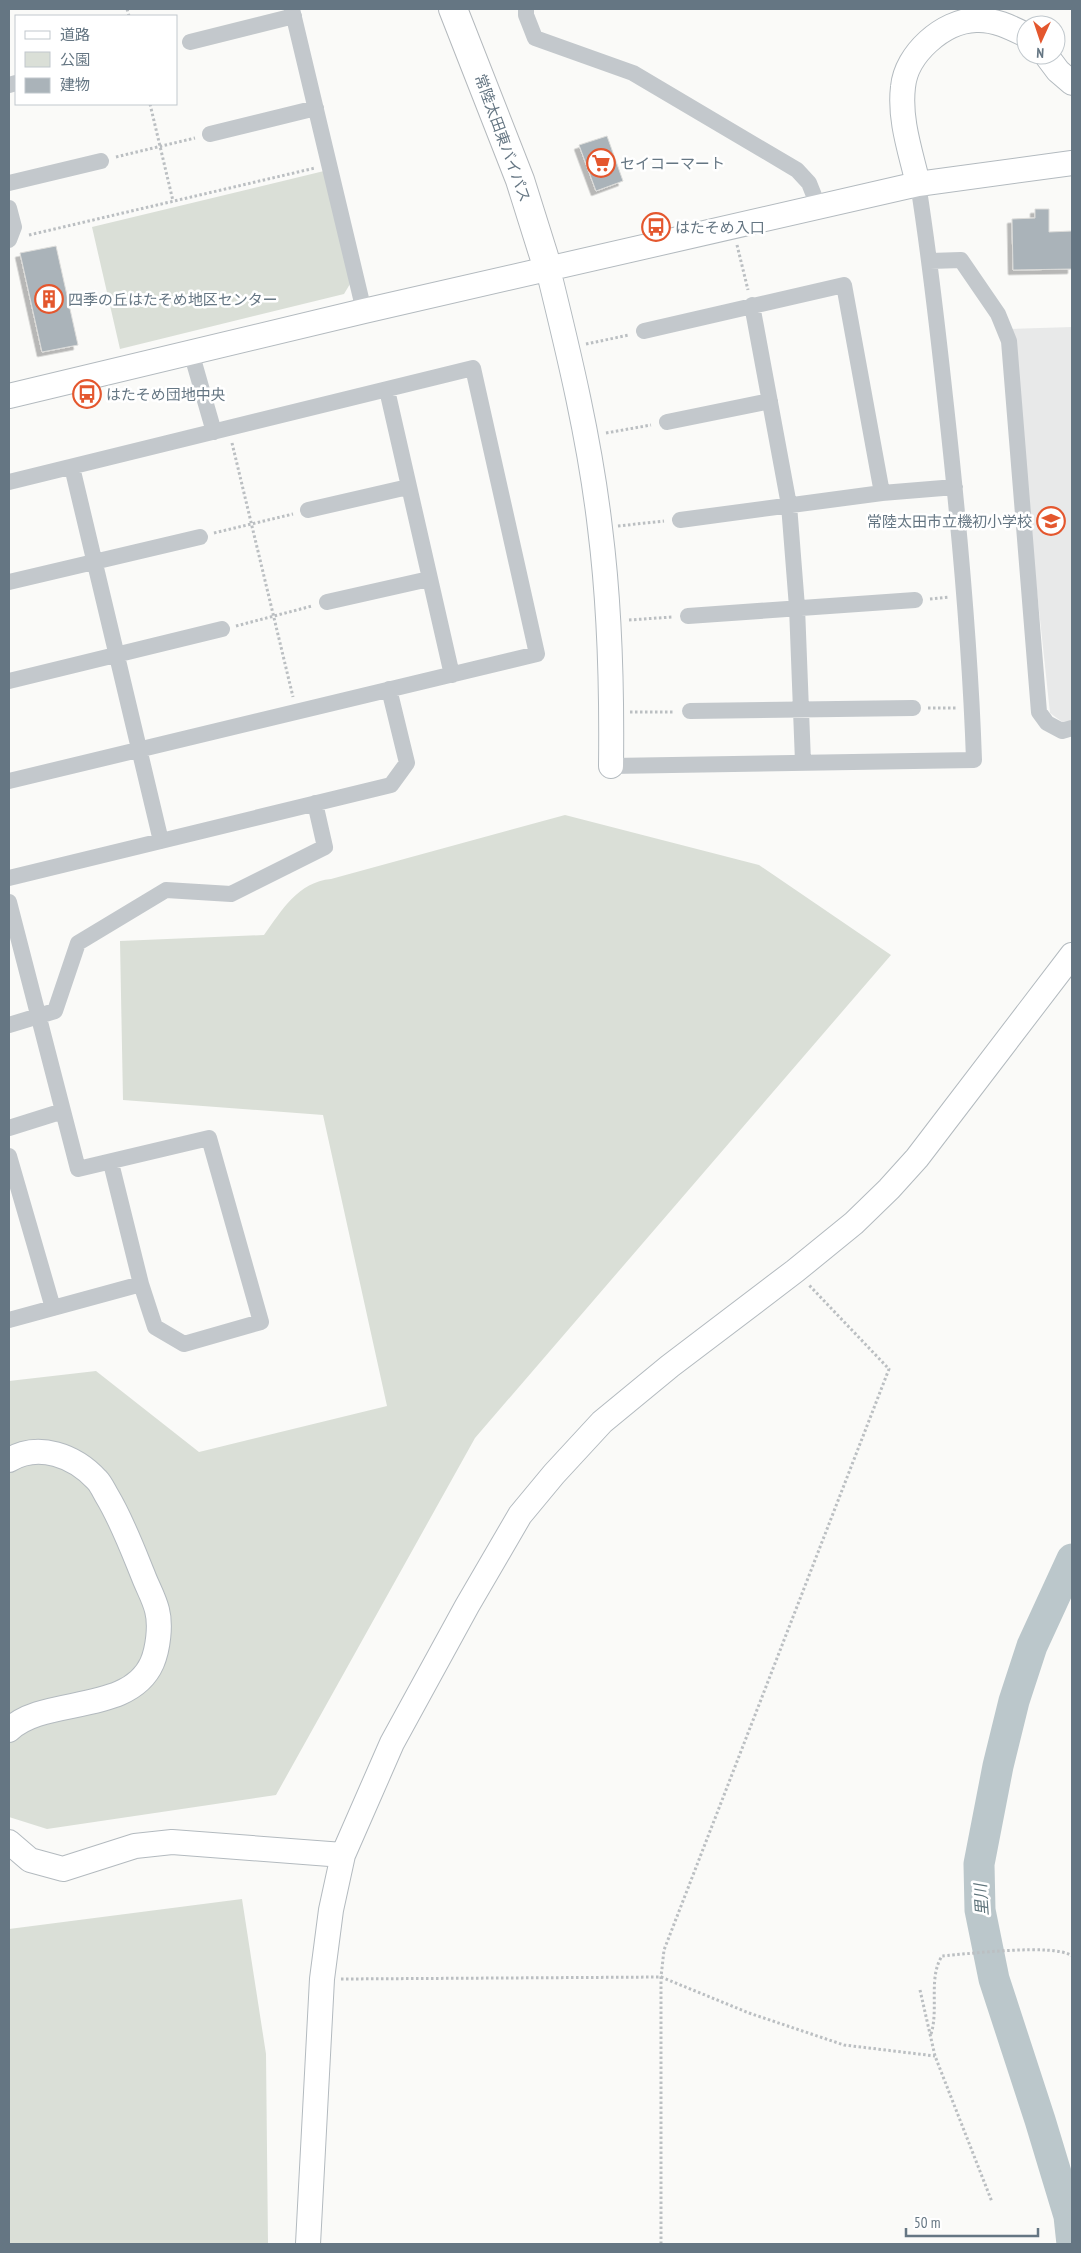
<svg xmlns="http://www.w3.org/2000/svg" width="1081" height="2253" viewBox="0 0 1081 2253" font-family="'PT Sans Narrow','Noto Sans JP',sans-serif">
  <style>
    .built { fill: #e8e9e9 }
    .green { fill: #dadfd7 }
    .lines { fill: none; stroke-linecap: round; stroke-linejoin: round }
    .river { stroke: #bbc7cb; stroke-width: 31 }
    .building { fill: #aab3b9; stroke: #dcdcda; filter: url(#shadow) }
    .secondary-casing { stroke: #b3babf; stroke-width: 26 }
    .highway-casing { stroke: #b4b9bd; stroke-width: 30 }
    .path { stroke: #bbbfc2; stroke-width: 3; stroke-dasharray: 2.5 2.5; stroke-linecap: butt }
    .street { stroke: #c3c8cc; stroke-width: 16 }
    .secondary { stroke: #fff; stroke-width: 24 }
    .highway { stroke: #fff; stroke-width: 28 }
    .labels { text-anchor: middle; dominant-baseline: central; stroke-width: 5; stroke-linejoin: round; paint-order: stroke }
    .street-label { font-size: 15px; fill: #657683; stroke: #fff }
    .poi-label { font-size: 15px; fill: #657683; stroke: #fff; text-anchor: start }
    .water-label { font-size: 16px; font-style: italic; fill: #60757c; stroke: #fff }
  </style>
  <defs>
    <filter id="shadow"><feDropShadow dx="-4.5" dy="4.5" stdDeviation="0" flood-color="#0004"/></filter>
  </defs>
  <rect width="100%" height="100%" fill="#fafaf8"/>
  <!-- built -->
  <path class="built" d="M1072,327V722L1065,724L1050,713L1009,329Z"/>
  <!-- green -->
  <path class="green" d="M324,171L350,284L344,294L120,349L92,227Z
    M565,815L759,865L891,955L475,1438L276,1795L47,1829L9,1817V1381L96,1371L199,1452L387,1406L323,1115L123,1100L120,941L264,935C282,910 298,882 331,879Z
    M242,1899L266,2054L268,2244H9V1929Z"/>
  <g class="lines">
    <!-- river -->
    <path class="river" d="M1072,2244L1069,2216L1040,2120L994,1979L980,1910L979,1864L998,1766L1014,1701L1032,1646L1072,1559"/>
  </g>
  <!-- building -->
  <path class="building" d="M607,136L623,181L596,191L579,145Z
    M1035,209H1049V232L1072,231V269L1013,270L1012,219L1035,218Z
    M56,246L78,345L42,352L20,253Z"/>
  <g class="lines">
    <defs>
      <path id="secondary" d="M1046,55L1058,71L1072,83
        M918,184C911,153 899,120 903,87C906,54 943,21 976,20C994,19 1010,27 1026,35
        M548,269C569,354 590,441 600,528C610,607 612,687 611,766
        M9,396L364,311L918,184L1072,163
        M9,1460C39,1442 75,1456 97,1480C101,1484 104,1491 107,1496C122,1521 132,1548 143,1575C147,1586 154,1598 157,1610C161,1625 158,1649 152,1663C129,1715 44,1696 9,1730
        M9,1842L30,1860L63,1869L135,1846L172,1842L343,1855
        M308,2244L322,1979L331,1910L343,1855L392,1743L467,1606L520,1515L554,1474L602,1422L670,1366L795,1271L854,1223L889,1189L917,1158L1072,955"/>
      <path id="highway" d="M453,9L520,180L548,269"/>
    </defs>
    <!-- secondary casing -->
    <use href="#secondary" class="secondary-casing"/>
    <!-- highway casing -->
    <use href="#highway" class="highway-casing"/>
    <!-- path -->
    <path class="path" d="M127,9L129,16
      M150,104L173,201
      M116,157L195,138
      M29,235L315,168
      M737,245L748,290
      M586,344L629,335
      M606,433L651,425
      M232,443L293,697
      M618,526L664,521
      M214,533L293,514
      M930,599L949,597
      M629,620L672,617
      M236,626L312,606
      M928,708H957
      M630,712H674
      M341,1979L661,1977L749,2013L844,2045L935,2056
      M920,1990L935,2056L992,2202
      M931,2034C939,2009 928,1978 942,1956C967,1954 1055,1943 1072,1956
      M661,2244V1977L664,1950L889,1369L808,1284"/>
    <!-- street -->
    <path class="street" d="M292,9L364,311
      M526,9V15L535,38L633,73L797,170L809,183L819,208
      M190,42L294,16
      M9,85L16,83
      M210,134L316,108
      M9,183L101,161
      M9,208L14,227L9,240
      M930,261L961,260L998,314L1009,341L1039,712L1047,723L1062,731L1072,728
      M752,305L789,505L797,607L803,762
      M644,331L844,285L882,493
      M191,352L214,432
      M387,390L452,675
      M667,422L770,401
      M72,467L161,841
      M9,482L473,368L537,654L9,781
      M308,510L408,487
      M680,520L882,493L955,487
      M9,582L200,537
      M327,602L429,579
      M688,616L915,600
      M9,681L222,629
      M690,711L913,708
      M611,766L974,760C970,642 959,524 946,406C938,332 930,258 918,184
      M9,878L391,785L407,763L389,689
      M9,902L78,1169L209,1138L261,1322L184,1344L155,1327L141,1284L111,1163
      M9,1025L55,1011L78,943L166,890L231,894L325,847L315,803
      M9,1128L63,1111
      M9,1156L53,1308
      M9,1320L141,1284"/>
    <!-- secondary -->
    <use href="#secondary" class="secondary"/>
    <!-- highway -->
    <use href="#highway" class="highway"/>
  </g>
  <!-- icons -->
  <defs>
    <symbol id="supermarket-ring" viewBox="-11 -11 22 22"><circle r="9.5" fill="#fff" stroke="#e4572e" stroke-width="1.5"/><path d="M-6-5.5h2.5l.6 2H6L4.5 2H-2.5L-4.4-4H-6ZM-1.5 3.2a1.3 1.3 0 1 0 .1 0ZM3 3.2a1.3 1.3 0 1 0 .1 0Z" fill="#e4572e"/></symbol>
    <symbol id="bus-ring" viewBox="-11 -11 22 22"><circle r="9.5" fill="#fff" stroke="#e4572e" stroke-width="1.5"/><path d="M-5-6H5V4H4V6H2V4H-2V6H-4V4H-5ZM-3.5-4V0h7V-4ZM-3.5 1.2v1.5H-2V1.2ZM2 1.2v1.5H3.5V1.2Z" fill="#e4572e"/></symbol>
    <symbol id="building-ring" viewBox="-11 -11 22 22"><circle r="9.5" fill="#fff" stroke="#e4572e" stroke-width="1.5"/><path d="M-4-6H4V6H1V3H-1V6H-4ZM-2.5-4.3h1.7v1.8h-1.7ZM.8-4.3h1.7v1.8H.8ZM-2.5-1h1.7V.8h-1.7ZM.8-1h1.7V.8H.8Z" fill="#e4572e"/></symbol>
    <symbol id="school-ring" viewBox="-11 -11 22 22"><circle r="9.5" fill="#fff" stroke="#e4572e" stroke-width="1.5"/><path d="M0-5L7-2L0 1L-7-2ZM-4 1L0 2.5L4 1V4Q0 6-4 4Z" fill="#e4572e"/></symbol>
  </defs>
  <g fill-rule="evenodd">
    <use href="#supermarket-ring" x="585" y="147" width="32" height="32"/>
    <use href="#bus-ring" x="640" y="211" width="32" height="32"/>
    <use href="#building-ring" x="33" y="283" width="32" height="32"/>
    <use href="#bus-ring" x="71" y="378" width="32" height="32"/>
    <use href="#school-ring" x="1035" y="505" width="32" height="32"/>
  </g>
  <g class="labels">
    <!-- street labels -->
    <g class="street-label">
      <text transform="translate(503 138) rotate(70)">常陸太田東バイパス</text>
    </g>
    <!-- poi labels -->
    <g class="poi-label">
      <text x="620" y="163">セイコーマート</text>
      <text x="675" y="227">はたそめ入口</text>
      <text x="68" y="299">四季の丘はたそめ地区センター</text>
      <text x="106" y="394">はたそめ団地中央</text>
      <text x="1032" y="521" text-anchor="end">常陸太田市立機初小学校</text>
    </g>
    <!-- water labels -->
    <g class="water-label">
      <text transform="translate(981 1900) rotate(-94)">里川</text>
    </g>
  </g>
  <!-- border -->
  <rect width="1081" height="2253" fill="none" stroke="#657683" stroke-width="20"/>
  <!-- legend -->
  <rect x="15" y="15" width="162" height="90" fill="#ffffff" stroke="#c1c8cd"/>
  <rect x="25" y="31" width="25" height="8" fill="#ffffff" stroke="#c1c8cd"/>
  <text x="60" y="40" font-size="15" fill="#657683">道路</text>
  <rect x="25" y="52" width="25" height="15" fill="#dadfd7" stroke="#c1c8cd"/>
  <text x="60" y="65" font-size="15" fill="#657683">公園</text>
  <rect x="25" y="78" width="25" height="15" fill="#aab3b9" stroke="#c1c8cd"/>
  <text x="60" y="90" font-size="15" fill="#657683">建物</text>
  <!-- north arrow -->
  <g transform="translate(1041 40) rotate(183)"><circle r="24" fill="#ffffff" stroke="#c1c8cd"/>
  <path d="M0-4L9 19L0 12L-9 19Z" fill="#e4572e"/>
  <text y="-8" font-size="14" font-weight="bold" text-anchor="middle" fill="#657683">N</text>
  </g>
  <!-- scale -->
  <path d="M906 2228v8h132v-8" fill="none" stroke="#657683" stroke-width="2.5"/>
  <text x="914" y="2228" font-size="15" fill="#657683" stroke="#ffffff" stroke-width="4" paint-order="stroke">50 m</text>
</svg>
